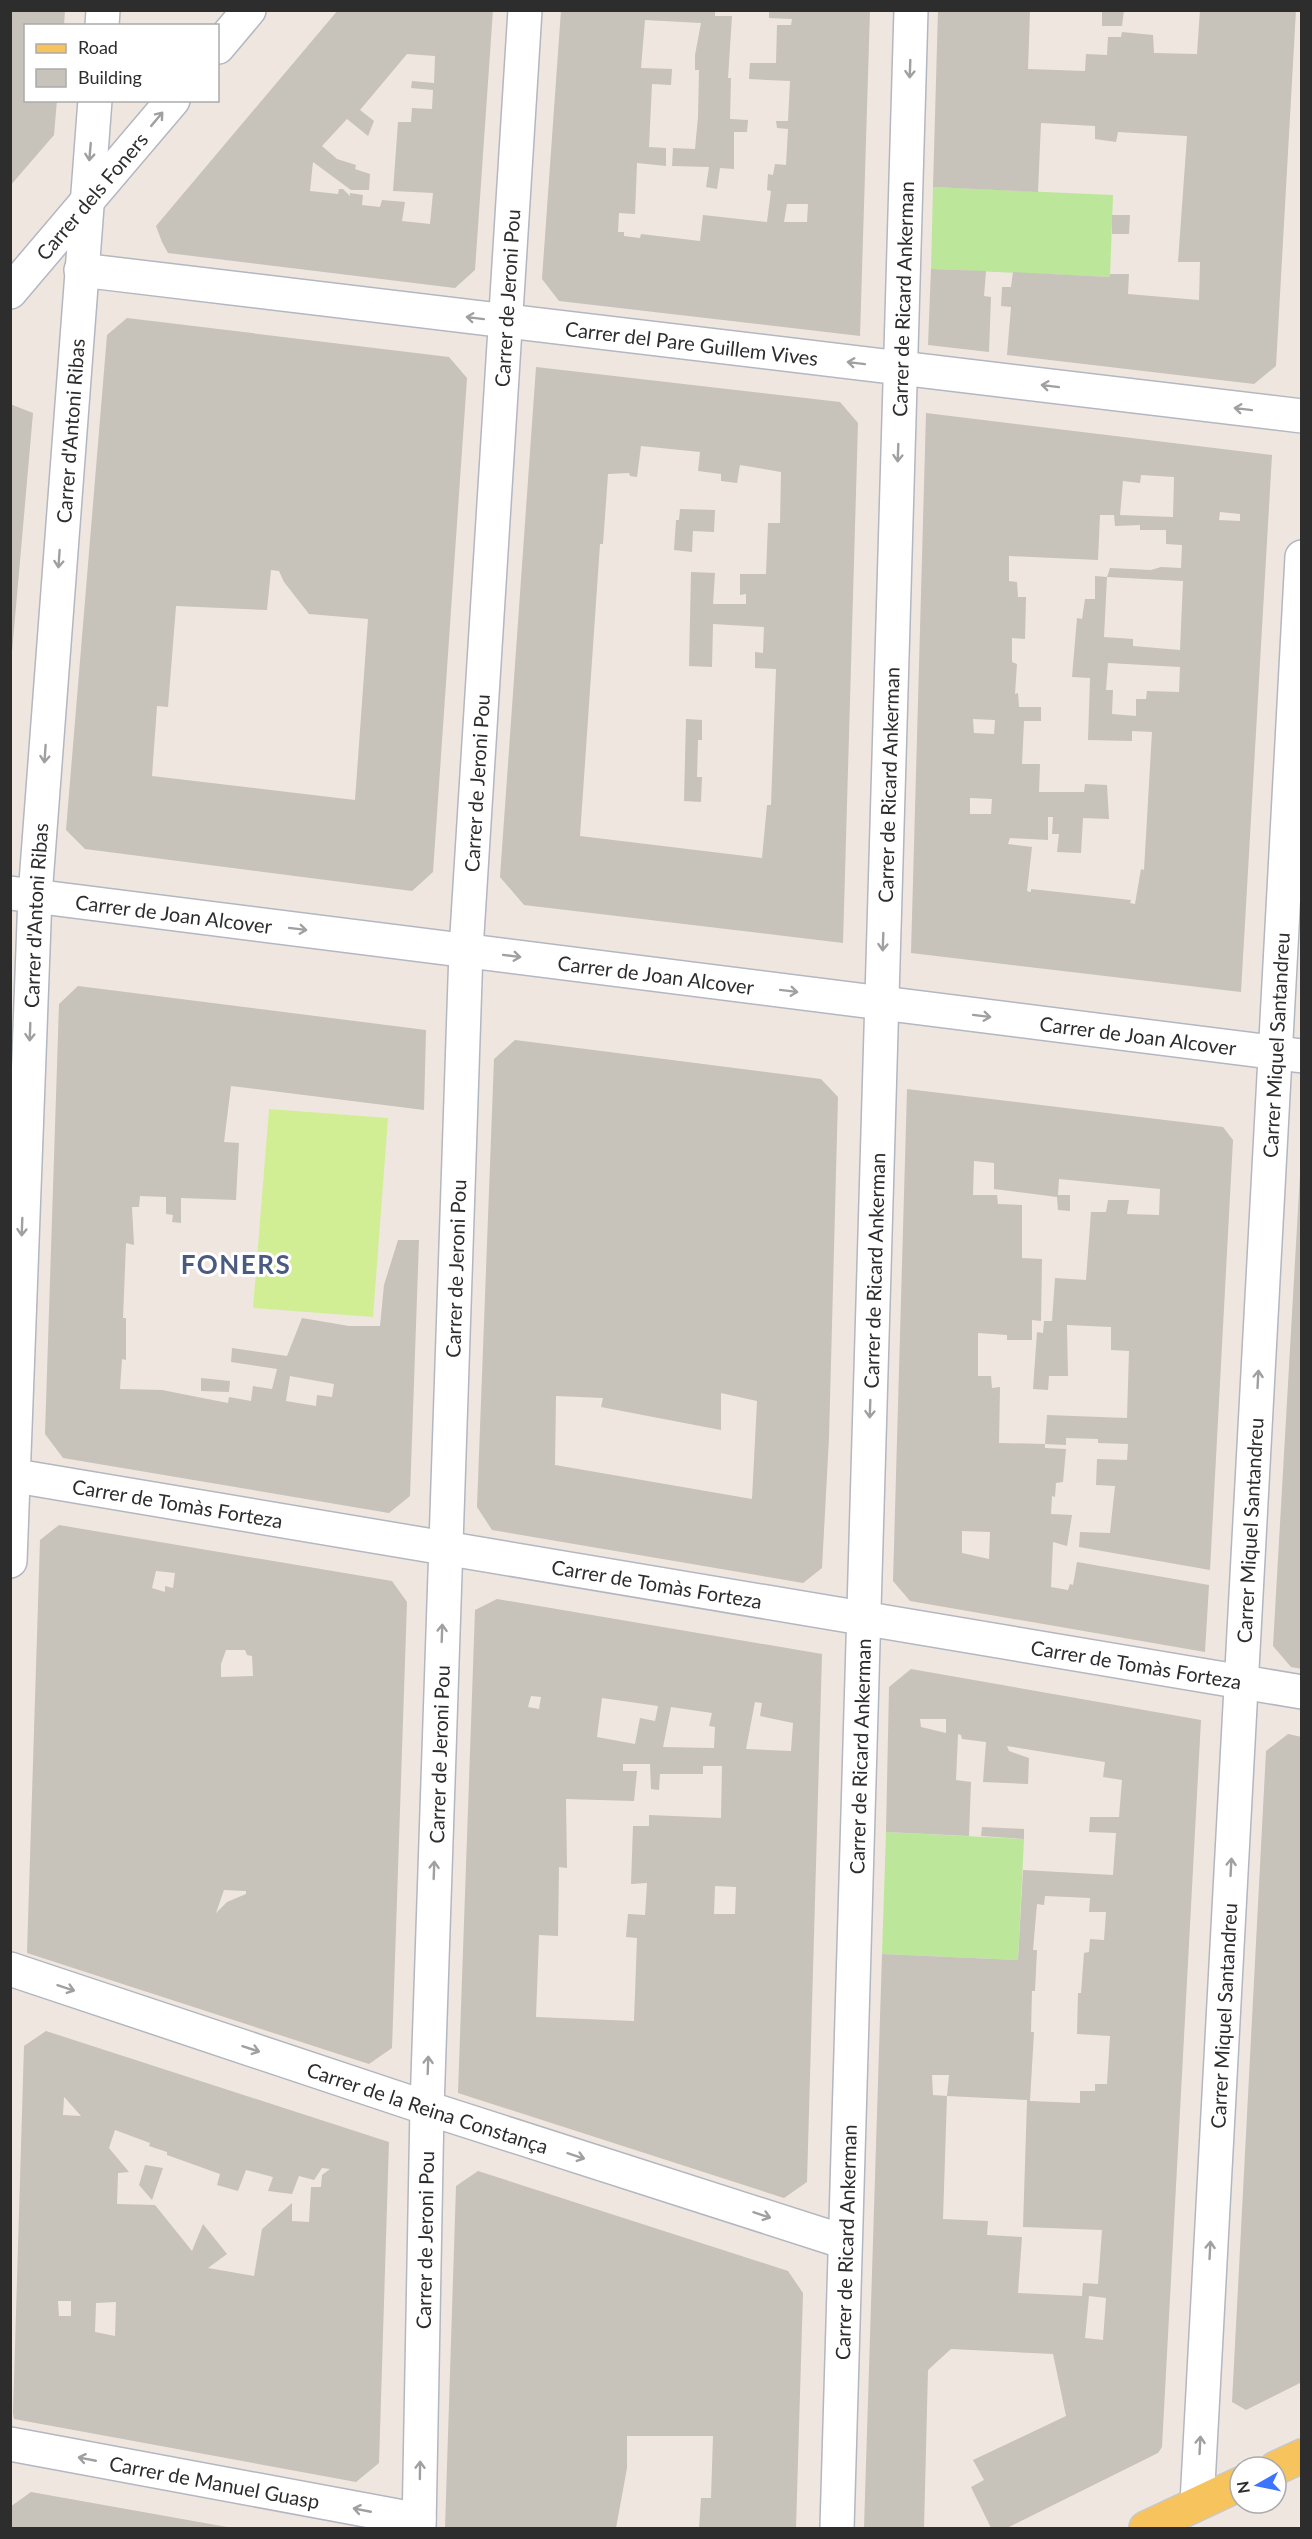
<svg xmlns="http://www.w3.org/2000/svg" width="1312" height="2539" viewBox="0 0 1312 2539" font-family="Lato,sans-serif">
  <style>
    .grass { fill: #bce79a }
    .pitch { fill: #d2ee95 }
    .building { fill: #c7c2ba; fill-rule: evenodd }
    .lines { fill: none; stroke-linecap: round; stroke-linejoin: round }
    .minor-casing { stroke: #b3b7c1; stroke-width: 36 }
    .major-casing { stroke: #c8c8c8; stroke-width: 36 }
    .minor { stroke: #fff; stroke-width: 33 }
    .major { stroke: #f6c35c; stroke-width: 33 }
    .oneway { stroke: #a0a0a0 }
    .labels { text-anchor: middle; dominant-baseline: central; stroke-width: 6; stroke-linejoin: round; paint-order: stroke }
    .street-label { font-size: 20px; fill: #2d2d2d; stroke: #fff }
    .district-label { font-size: 26px; font-weight: bold; letter-spacing: 1.5px; fill: #4b5a80; stroke: #fff }
  </style>
  <rect width="100%" height="100%" fill="#efe6df"/>
  <!-- grass -->
  <path class="grass" d="M933,187L1113,195L1110,277L931,269Z
    M886,1832L1024,1839L1018,1960L882,1954Z"/>
  <!-- pitch -->
  <path class="pitch" d="M269,1109L388,1118L373,1317L253,1308Z"/>
  <!-- building -->
  <path class="building" d="M10,10H65L64,26H26V100H57L54,135L10,186Z
    M338,10H493L475,270L455,288L168,253L162,242L156,226ZM407,54L435,56L434,83L412,81L411,88L433,90L432,109L412,108L411,122H398L393,191L433,193L430,224L402,221L405,202L382,200L380,207L362,205L363,195L350,193V196L343,189H339L338,194L310,191L313,162L351,190H369L370,174L355,169L356,165L337,159L322,146L347,119L368,136L374,121L360,110Z
    M561,10H715V16H732L728,78H731L730,119L748,120L747,132H734V169L720,168L717,189L706,187L709,167L672,166L673,148L695,149L698,117L699,70H695V55L701,23L645,20L641,68L672,69L671,85L652,84L649,147L666,148V166L637,163L635,214L619,213L618,232H624V236L640,238L641,234L700,241L703,215L767,222L771,191L767,190L768,174L773,175L775,164L786,165L788,129L777,128L776,121H788L790,81L749,79L750,63H776L777,25H791L792,19L769,18V10H870L860,336L559,301L542,279ZM787,204H808L807,222H784Z
    M938,10H1030L1028,69L1085,71L1086,54L1107,55L1108,37H1121L1122,32L1153,35L1154,53L1197,54L1200,10H1296L1276,366L1254,384L1007,355L1011,307L1001,306L1002,287H1011L1013,272L1110,277V274H1129L1128,294L1199,300L1200,262H1178L1187,136L1118,132L1116,142L1095,139V126L1041,123L1038,192L933,187Z
    M1102,10H1124L1122,26H1102Z
    M1112,215H1130L1129,234H1112Z
    M931,269L986,271L984,296L991,297L989,352L928,345Z
    M127,318L449,357L467,378L433,872L412,891L85,849L66,830L107,335ZM271,570L279,571L284,582L309,614L368,619L355,800L152,776L157,706L168,707L176,606L267,610Z
    M536,367L840,402L858,423L843,943L524,905L500,877ZM641,446L700,452L698,471L721,474V481L737,483L740,465L781,472L780,523H768L766,574H740V595L746,594V604H713L715,573L691,572L689,666L712,667L713,624L764,627L763,653L755,652V668L776,669L771,805H767L762,858L580,836L600,544H603L608,474L629,473L630,476L637,477Z
    M10,404L33,413L12,652H10Z
    M926,413L1272,455L1241,992L911,953ZM1141,475L1174,477L1173,517L1120,515L1123,481L1140,483ZM1220,512L1240,514V521L1219,520ZM1100,515H1114L1115,526L1140,525V530H1166V544L1182,545L1181,568L1161,567L1151,570L1110,568L1107,577L1095,576V599H1085L1082,619L1077,618L1072,677L1090,678L1088,740L1132,741V731L1152,732L1144,870L1141,869L1135,904L1130,903L1131,900L1031,889V892L1027,891L1032,847L1008,844L1010,838L1048,840V817H1053L1052,834H1059L1057,852L1081,853L1083,818L1109,819L1107,785L1085,784L1084,792H1039L1040,764H1022L1024,721H1041V707H1019L1018,693L1015,694L1017,664L1012,662V638L1025,639L1026,597H1018L1017,582L1009,581V556L1098,560ZM1107,577L1183,581L1180,650L1133,646V639L1104,637ZM1108,663L1180,667L1179,692L1147,691L1146,699H1136V716L1112,714L1113,690H1106ZM973,719L995,720L994,734L974,733ZM970,798L992,799L991,814H970Z
    M680,509L715,510L714,532L693,531L692,552L674,550L676,520H679Z
    M686,719L702,720V740H698L697,777H702L701,802L684,801Z
    M78,986L426,1030L424,1110L231,1086L224,1142L239,1143L236,1200L181,1198V1223L172,1222L173,1215L166,1214V1197L140,1196L139,1207H132L134,1245L126,1243L123,1318H126V1360L122,1359L120,1389L162,1390L228,1403L229,1397L251,1401L253,1386L272,1389L277,1369L231,1362L232,1348L287,1356L302,1318L349,1326H380L384,1285L398,1240H419L410,1496L389,1513L63,1458L45,1434L59,1004ZM290,1376L334,1384L332,1397L317,1395L316,1406L286,1401Z
    M515,1040L821,1079L838,1097L829,1438L822,1568L803,1583L492,1530L477,1507L494,1059ZM721,1393L757,1401L752,1499L555,1465L556,1396L603,1398L601,1407L721,1430Z
    M907,1089L1223,1127L1233,1140L1210,1570L1079,1547L1080,1532L1110,1533L1115,1486L1096,1485L1097,1459L1127,1460L1128,1444L1098,1443V1439L1066,1438V1445L1045,1444L1047,1415L1127,1418L1129,1351L1111,1350V1327L1067,1325L1068,1376H1049L1048,1390L1033,1389L1037,1332L1043,1333L1044,1321H1052L1055,1278L1086,1280L1091,1212H1106L1108,1200H1129L1127,1214L1159,1215L1160,1189L1059,1179L1058,1195H1070V1211L1058,1210L1057,1197L994,1189V1163L974,1161L973,1195H997L998,1204L1022,1205V1258L1042,1259L1041,1321L1032,1320V1340H1007V1335L978,1333V1376H991L992,1388L1000,1387L999,1443L1045,1444V1448L1066,1449L1063,1482L1056,1483L1055,1497L1052,1496L1051,1514L1072,1515L1067,1546L1053,1542L1051,1587L1068,1590L1070,1584L1073,1585L1077,1562L1209,1585L1205,1652L910,1601L893,1581ZM962,1531L990,1532L989,1559L962,1553Z
    M1300,1174H1302V1669L1291,1667L1273,1646Z
    M201,1378L230,1381L229,1392L201,1391Z
    M59,1525L392,1581L407,1602L392,2048L369,2064L27,1953L40,1540ZM156,1571L175,1573L173,1588L165,1586V1592L152,1588ZM226,1650H245L247,1655L252,1656L253,1676L221,1677V1664ZM224,1890L246,1891V1894L227,1902L216,1913Z
    M497,1599L822,1654L807,2182L784,2198L458,2093L475,1610ZM531,1696L541,1697L539,1709L528,1707ZM602,1698L658,1706L655,1721L640,1718L635,1744L597,1737ZM755,1702L762,1703L760,1716L793,1723L791,1751L746,1749ZM671,1707L712,1713L709,1726L715,1727L714,1748L663,1747ZM623,1764H650L651,1789L659,1790L660,1774H703V1766H722L721,1818L649,1815V1826H633L631,1884L647,1883L645,1915L628,1914L626,1937L637,1938L634,2021L536,2017L539,1935L558,1936L559,1867L567,1868L566,1799L634,1801L637,1771H623ZM715,1886L736,1887L735,1914H714Z
    M911,1669L1201,1720L1162,2447L1158,2453L1007,2528H991L971,2487L984,2480L973,2460L1066,2416L1053,2354L951,2349L928,2370L924,2528H864L882,1954L1018,1960L1023,1870L1113,1875L1116,1833L1089,1832L1090,1817H1119L1122,1780L1103,1777L1105,1762L1007,1746L1009,1751L1029,1758L1028,1784L983,1782L986,1742L962,1739L961,1735L958,1734L956,1780L971,1782L969,1836L886,1832L889,1687ZM920,1719H946V1733L921,1727ZM1045,1896L1090,1898L1089,1912H1106L1104,1940L1090,1939L1089,1952L1084,1953L1081,1993H1078L1077,2034L1110,2036L1107,2084H1095V2091H1080V2103L1030,2101L1034,2032H1031L1032,1991H1035L1037,1950H1033L1037,1904L1044,1905ZM932,2075H949L947,2096L1027,2100L1023,2227L1102,2230L1098,2284L1083,2283L1082,2296L1018,2293L1022,2237L987,2235L988,2221L943,2219L947,2096L933,2095ZM1089,2296L1106,2298L1103,2340L1085,2338Z
    M1288,1734L1302,1737V2382L1246,2410L1232,2402L1266,1751Z
    M982,1827L1024,1829V1839L981,1836Z
    M46,2031L389,2142L379,2463L356,2482L14,2419L13,2413L24,2046ZM64,2097L66,2099L81,2116L63,2115ZM115,2130L150,2143L149,2146L167,2152V2155L220,2174L217,2185L238,2191L246,2170L273,2177L268,2191L292,2194L299,2176L314,2180L322,2168L330,2169L322,2175L321,2187H311L309,2222L292,2221V2203L262,2229L254,2276L208,2268L227,2254L203,2224L192,2251L155,2205L117,2204L118,2173L129,2172L109,2148ZM58,2301H71V2316H59ZM116,2302L115,2336L95,2332L96,2303Z
    M145,2165L163,2168L152,2200L139,2185Z
    M478,2171L788,2271L803,2293L796,2528H699L701,2498H711L713,2436H627V2468L616,2528H445L456,2186Z
    M31,2492L227,2527V2528H10V2507Z"/>
  <g class="lines">
    <defs>
      <g id="minor">
        <path d="M102,26L103,10"/>
        <path d="M218,47L249,10"/>
        <path id="s1" d="M81,270L1302,416"/>
        <path id="s2" d="M10,292L173,100"/>
        <path id="s3" d="M10,893L1302,1056"/>
        <path id="s4" d="M10,1475L1302,1692"/>
        <path id="s5" d="M10,1561L35,896L95,100"/>
        <path id="s6" d="M10,1969L427,2108L845,2242"/>
        <path id="s7" d="M10,2444L419,2520"/>
        <path id="s8" d="M1197,2503L1302,557"/>
        <path id="s9" d="M419,2528L427,2108L466,950L525,10"/>
        <path id="s10" d="M837,2528L911,10"/>
      </g>
      <path id="major" d="M1276,2468L1302,2456
        M1146,2528L1240,2484"/>
    </defs>
    <!-- minor casing -->
    <use href="#minor" class="minor-casing"/>
    <!-- major casing -->
    <use href="#major" class="major-casing"/>
    <!-- minor -->
    <use href="#minor" class="minor"/>
    <!-- major -->
    <use href="#major" class="major"/>
  </g>
  <!-- one-way arrows -->
  <defs><path id="oneway-shaft" d="M-6 0H5M1.5-3L5.5 0L1.5 3" fill="none" stroke-width="1.6" stroke-linecap="round" stroke-linejoin="round" transform="scale(1.5)"/></defs>
  <g class="oneway">
    <use href="#oneway-shaft" transform="translate(910 69) rotate(92)"/>
    <use href="#oneway-shaft" transform="translate(157 119) rotate(-50)"/>
    <use href="#oneway-shaft" transform="translate(90 152) rotate(95)"/>
    <use href="#oneway-shaft" transform="translate(475 318) rotate(-173)"/>
    <use href="#oneway-shaft" transform="translate(856 363) rotate(-173)"/>
    <use href="#oneway-shaft" transform="translate(1050 386) rotate(-173)"/>
    <use href="#oneway-shaft" transform="translate(1243 409) rotate(-173)"/>
    <use href="#oneway-shaft" transform="translate(898 453) rotate(92)"/>
    <use href="#oneway-shaft" transform="translate(59 559) rotate(94)"/>
    <use href="#oneway-shaft" transform="translate(45 754) rotate(94)"/>
    <use href="#oneway-shaft" transform="translate(298 929) rotate(7)"/>
    <use href="#oneway-shaft" transform="translate(883 942) rotate(92)"/>
    <use href="#oneway-shaft" transform="translate(512 956) rotate(7)"/>
    <use href="#oneway-shaft" transform="translate(789 991) rotate(7)"/>
    <use href="#oneway-shaft" transform="translate(982 1016) rotate(7)"/>
    <use href="#oneway-shaft" transform="translate(30 1032) rotate(92)"/>
    <use href="#oneway-shaft" transform="translate(22 1227) rotate(92)"/>
    <use href="#oneway-shaft" transform="translate(1258 1379) rotate(-87)"/>
    <use href="#oneway-shaft" transform="translate(870 1409) rotate(92)"/>
    <use href="#oneway-shaft" transform="translate(442 1633) rotate(-88)"/>
    <use href="#oneway-shaft" transform="translate(1231 1867) rotate(-87)"/>
    <use href="#oneway-shaft" transform="translate(434 1870) rotate(-88)"/>
    <use href="#oneway-shaft" transform="translate(66 1988) rotate(18)"/>
    <use href="#oneway-shaft" transform="translate(251 2049) rotate(18)"/>
    <use href="#oneway-shaft" transform="translate(428 2065) rotate(-88)"/>
    <use href="#oneway-shaft" transform="translate(576 2156) rotate(18)"/>
    <use href="#oneway-shaft" transform="translate(762 2215) rotate(18)"/>
    <use href="#oneway-shaft" transform="translate(1210 2250) rotate(-87)"/>
    <use href="#oneway-shaft" transform="translate(1200 2445) rotate(-87)"/>
    <use href="#oneway-shaft" transform="translate(87 2459) rotate(-169)"/>
    <use href="#oneway-shaft" transform="translate(420 2470) rotate(-89)"/>
    <use href="#oneway-shaft" transform="translate(362 2510) rotate(-169)"/>
  </g>
  <g class="labels">
    <!-- street labels -->
    <g class="street-label">
      <text stroke="none"><textPath href="#s2" startOffset="126">Carrer dels Foners</textPath></text>
      <text stroke="none"><textPath href="#s9" startOffset="2232">Carrer de Jeroni Pou</textPath></text>
      <text stroke="none"><textPath href="#s10" startOffset="2230">Carrer de Ricard Ankerman</textPath></text>
      <text stroke="none"><textPath href="#s1" startOffset="615">Carrer del Pare Guillem Vives</textPath></text>
      <text stroke="none"><textPath href="#s5" startOffset="1132">Carrer d'Antoni Ribas</textPath></text>
      <text stroke="none"><textPath href="#s9" startOffset="1746">Carrer de Jeroni Pou</textPath></text>
      <text stroke="none"><textPath href="#s10" startOffset="1744">Carrer de Ricard Ankerman</textPath></text>
      <text stroke="none"><textPath href="#s3" startOffset="165">Carrer de Joan Alcover</textPath></text>
      <text stroke="none"><textPath href="#s5" startOffset="646">Carrer d'Antoni Ribas</textPath></text>
      <text stroke="none"><textPath href="#s3" startOffset="651">Carrer de Joan Alcover</textPath></text>
      <text stroke="none"><textPath href="#s3" startOffset="1137">Carrer de Joan Alcover</textPath></text>
      <text stroke="none"><textPath href="#s8" startOffset="1460">Carrer Miquel Santandreu</textPath></text>
      <text stroke="none"><textPath href="#s9" startOffset="1260">Carrer de Jeroni Pou</textPath></text>
      <text stroke="none"><textPath href="#s10" startOffset="1258">Carrer de Ricard Ankerman</textPath></text>
      <text stroke="none"><textPath href="#s4" startOffset="170">Carrer de Tomàs Forteza</textPath></text>
      <text stroke="none"><textPath href="#s8" startOffset="974">Carrer Miquel Santandreu</textPath></text>
      <text stroke="none"><textPath href="#s4" startOffset="656">Carrer de Tomàs Forteza</textPath></text>
      <text stroke="none"><textPath href="#s4" startOffset="1142">Carrer de Tomàs Forteza</textPath></text>
      <text stroke="none"><textPath href="#s9" startOffset="774">Carrer de Jeroni Pou</textPath></text>
      <text stroke="none"><textPath href="#s10" startOffset="772">Carrer de Ricard Ankerman</textPath></text>
      <text stroke="none"><textPath href="#s8" startOffset="488">Carrer Miquel Santandreu</textPath></text>
      <text stroke="none"><textPath href="#s6" startOffset="440">Carrer de la Reina Constança</textPath></text>
      <text stroke="none"><textPath href="#s9" startOffset="288">Carrer de Jeroni Pou</textPath></text>
      <text stroke="none"><textPath href="#s10" startOffset="286">Carrer de Ricard Ankerman</textPath></text>
      <text stroke="none"><textPath href="#s7" startOffset="208">Carrer de Manuel Guasp</textPath></text>
    </g>
    <!-- district labels -->
    <g class="district-label">
      <text x="236" y="1264">FONERS</text>
    </g>
  </g>
  <!-- border -->
  <rect width="1312" height="2539" fill="none" stroke="#2d2d2d" stroke-width="24"/>
  <!-- legend -->
  <rect x="24" y="24" width="195" height="78" fill="#ffffff" stroke="#ababab" stroke-width="1.5"/>
  <rect x="36" y="44" width="30" height="9" fill="#f6c35c" stroke="#ababab" stroke-width="1.5"/>
  <text x="78" y="54" font-size="18" fill="#2d2d2d">Road</text>
  <rect x="36" y="69" width="30" height="18" fill="#c7c2ba" stroke="#ababab" stroke-width="1.5"/>
  <text x="78" y="84" font-size="18" fill="#2d2d2d">Building</text>
  <!-- north arrow -->
  <g transform="translate(1258 2485) rotate(261)"><circle r="28" fill="#ffffff" stroke="#ababab" stroke-width="1.5"/>
  <path d="M0-4.5L10 22L0 15L-10 22Z" fill="#3c74ff"/>
  <text y="-9" font-size="16" font-weight="bold" text-anchor="middle" fill="#2d2d2d">N</text>
  </g>
</svg>
